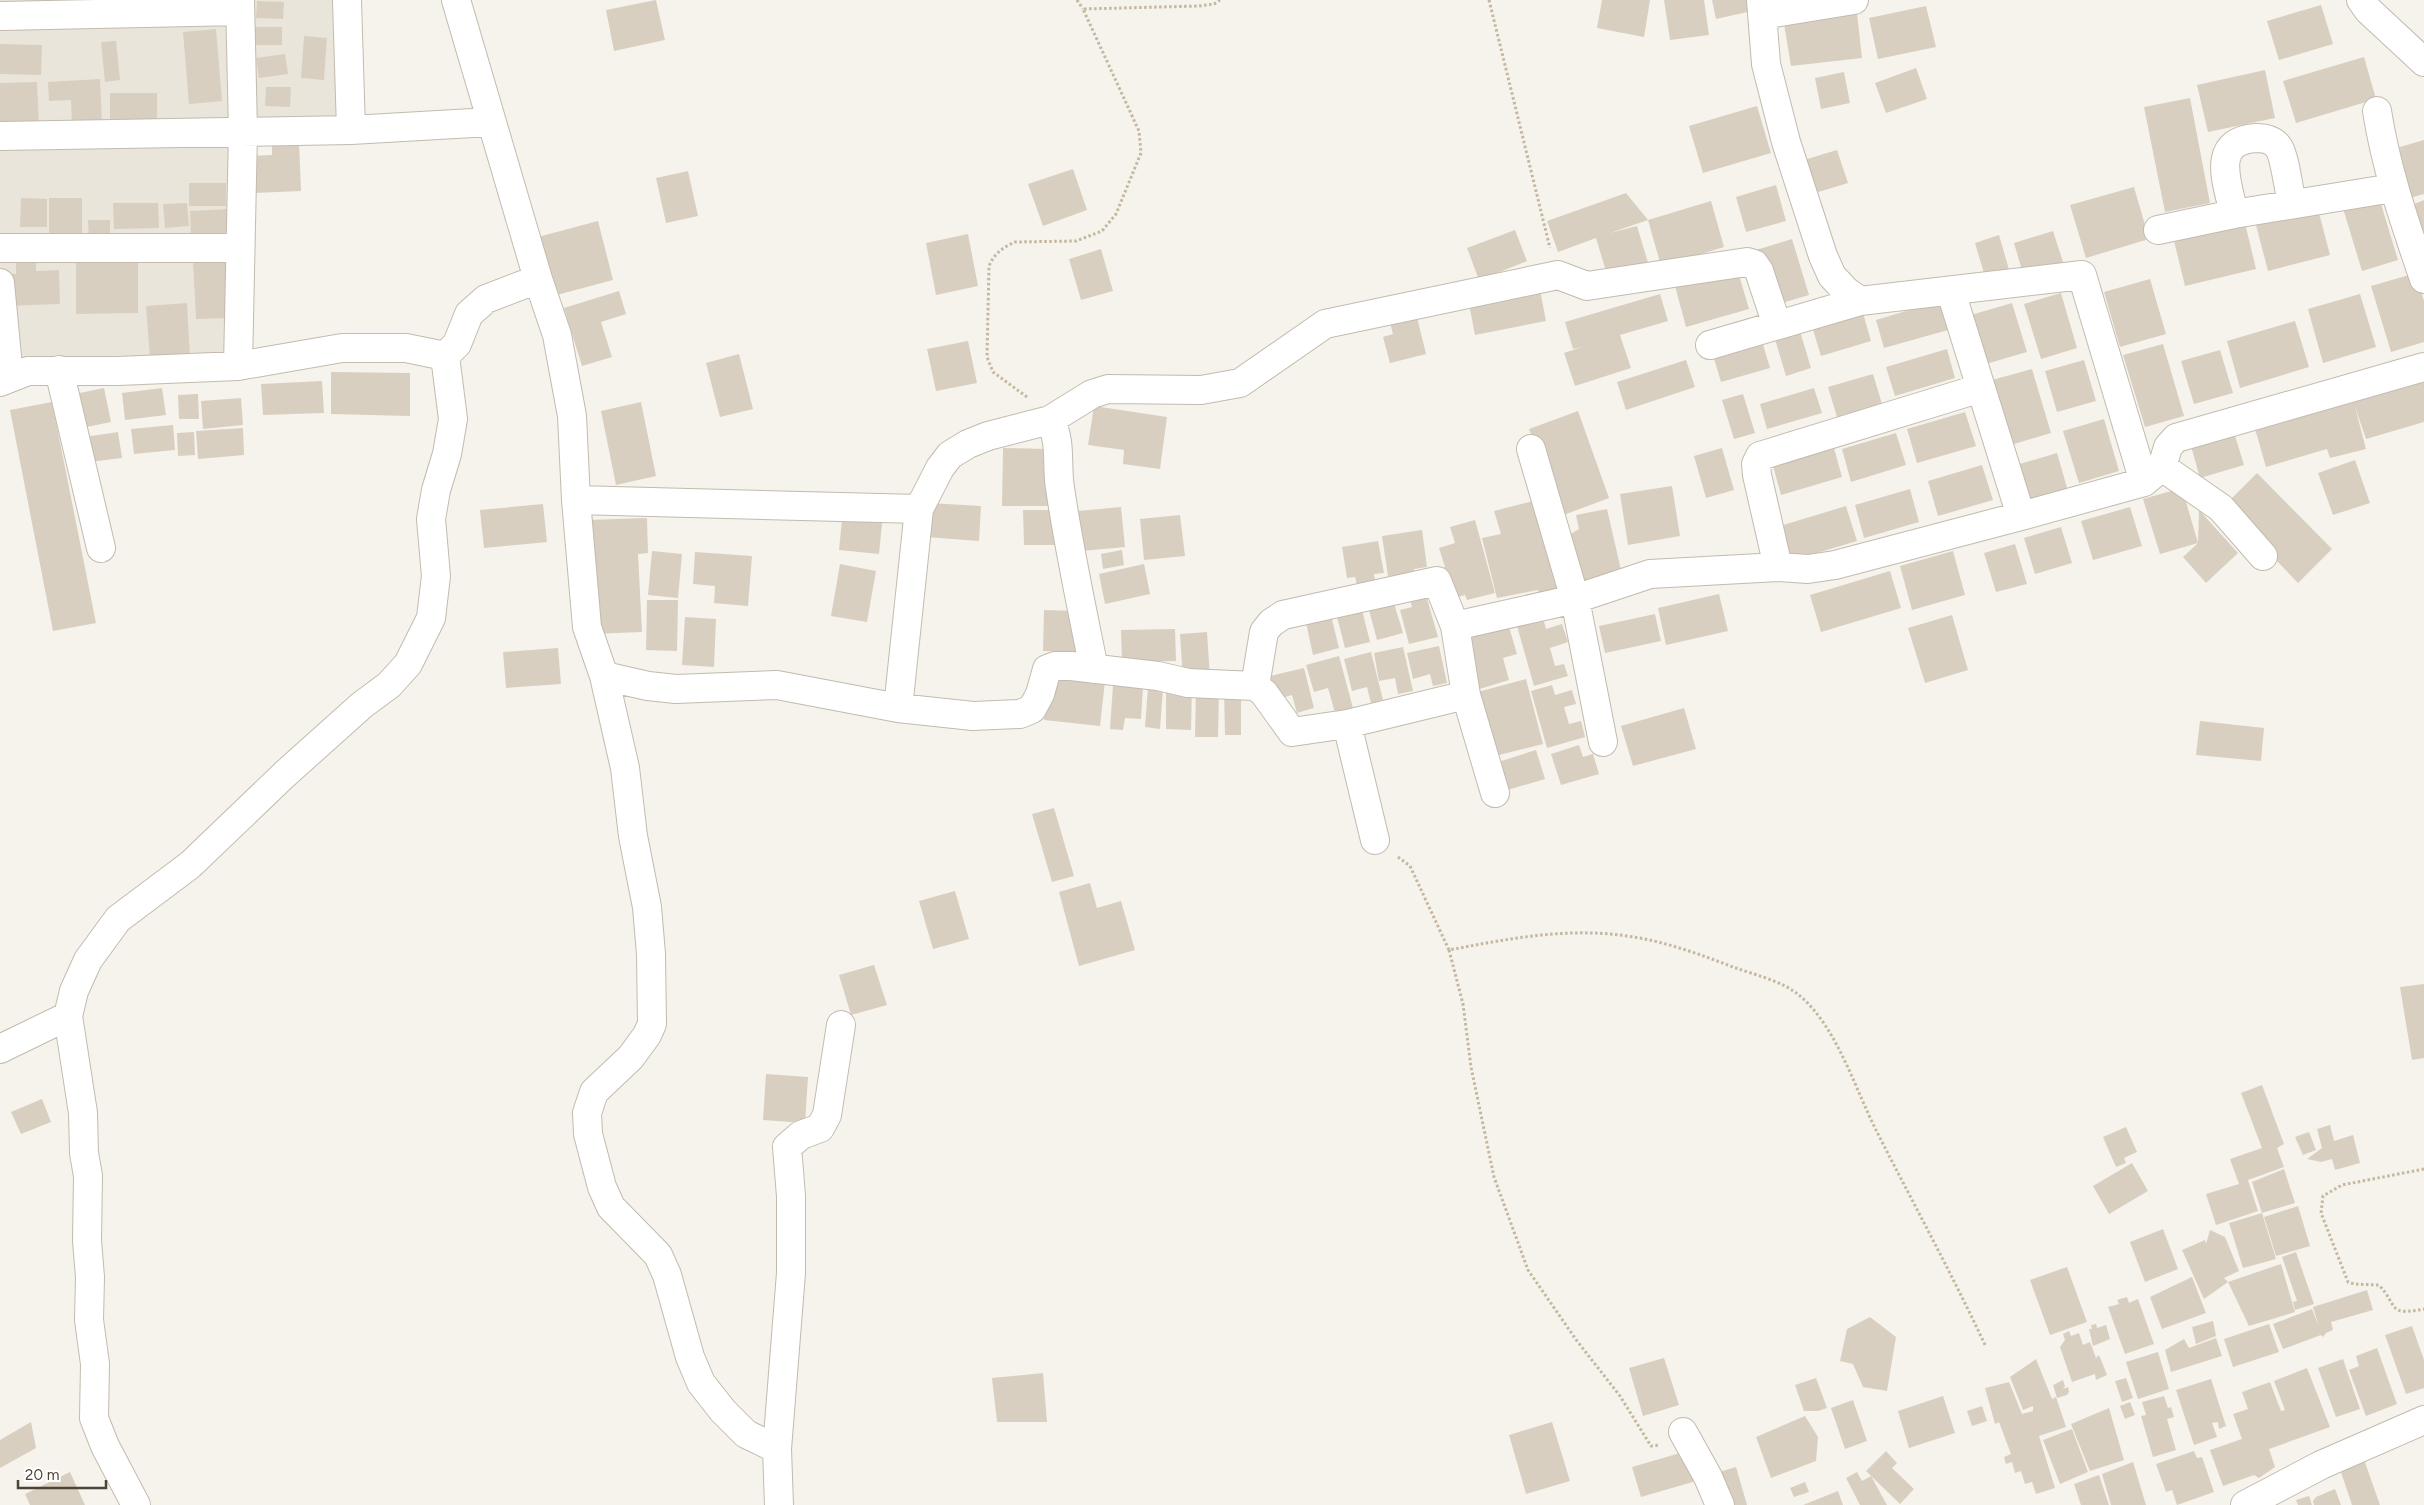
<svg xmlns="http://www.w3.org/2000/svg" width="2424" height="1505" viewBox="0 0 2424 1505" font-family="Figtree,sans-serif">
  <style>
    .residential { fill: #eae5da }
    .building { fill: #d8cfc1 }
    .lines { fill: none; stroke-linecap: round; stroke-linejoin: round }
    .minor-casing { stroke: #c2bbae; stroke-width: 30 }
    .path { stroke: #c4b79f; stroke-width: 3; stroke-dasharray: 2.5 2.5; stroke-linecap: butt }
    .minor { stroke: #fff; stroke-width: 28 }
  </style>
  <rect width="100%" height="100%" fill="#f6f3ec"/>
  <!-- residential -->
  <path class="residential" d="M0,0H338L344,120L251,124L232,361L0,374Z"/>
  <!-- building -->
  <path class="building" d="M656,0L665,40L614,51L606,10Z
    M1602,0H1650L1644,37L1597,28Z
    M1664,0H1704L1709,35L1670,40Z
    M1712,0H1749L1752,11L1716,19Z
    M257,1L284,2L283,19L256,18Z
    M2321,5L2333,44L2279,60L2267,21Z
    M1926,6L1936,47L1878,59L1869,18Z
    M1857,13L1862,58L1791,66L1783,18Z
    M255,27H282V45H255Z
    M216,29L222,101L189,104L183,32Z
    M304,36L327,38L324,80L301,78Z
    M116,41L120,80L105,82L101,42Z
    M0,44L42,45L41,75L0,74Z
    M285,54L288,74L259,78L256,58Z
    M2364,57L2376,99L2296,123L2283,81Z
    M1916,68L1927,99L1886,113L1875,83Z
    M2265,70L2275,118L2208,132L2197,85Z
    M1844,72L1850,103L1821,109L1815,78Z
    M100,79L102,124L72,126L71,100L49,101L48,82Z
    M37,82L39,126L0,127V83Z
    M266,87H291L290,107L265,106Z
    M110,93H157V121H110Z
    M2190,98L2210,203L2165,212L2144,107Z
    M1757,106L1771,153L1703,173L1689,126Z
    M2424,140V194L2407,199L2393,149Z
    M272,141H299L301,191L253,193L251,156L272,155Z
    M1837,150L1848,183L1792,200L1781,167Z
    M1073,169L1087,210L1043,226L1028,184Z
    M688,171L698,216L666,223L656,178Z
    M189,183H226V206H189Z
    M1776,185L1786,221L1746,232L1736,197Z
    M2134,187L2149,239L2086,258L2070,205Z
    M1626,193L1648,220L1711,201L1724,247L1661,266L1648,220L1610,233L1637,226L1649,266L1608,278L1596,238L1558,252L1547,221Z
    M2378,194L2398,260L2362,271L2342,205Z
    M21,198L47,199V227H20Z
    M49,198H82V239H49Z
    M2424,200V240L2412,205Z
    M113,203H158L159,228L114,229Z
    M187,203L189,226L165,228L163,204Z
    M228,209L229,234L191,236L190,211Z
    M2318,209L2330,255L2268,271L2256,225Z
    M88,220H110V240H89Z
    M598,221L613,280L553,296L538,237Z
    M2245,223L2256,269L2185,286L2174,241Z
    M1515,230L1527,261L1479,280L1467,248Z
    M2053,231L2064,265L2024,277L2014,243Z
    M968,234L978,286L936,295L926,243Z
    M1999,235L2010,273L1986,280L1975,243Z
    M1792,239L1809,295L1772,306L1756,250Z
    M1101,249L1113,291L1081,300L1069,259Z
    M16,258H36V271L59,270L60,304L6,306L5,274H16Z
    M76,261H138V313L76,314Z
    M231,261L233,318L196,319L193,262Z
    M1737,268L1749,309L1686,327L1675,286Z
    M2416,273L2424,301V342L2391,352L2371,286Z
    M2150,279L2166,334L2120,347L2104,292Z
    M1540,290L1546,321L1475,335L1469,304Z
    M619,291L626,314L601,322L612,357L582,366L564,308Z
    M2061,293L2077,348L2041,359L2024,304Z
    M1660,294L1668,321L1620,335L1631,368L1575,386L1564,353L1582,347L1573,349L1565,322Z
    M2360,294L2376,347L2323,363L2308,309Z
    M1939,301L1948,330L1884,348L1876,320Z
    M187,303L190,357L150,359L146,306Z
    M2012,303L2027,352L1979,366L1964,317Z
    M1861,306L1871,341L1821,356L1810,320Z
    M1416,313L1426,354L1390,363L1383,337L1393,334L1389,319Z
    M2295,321L2309,367L2240,388L2227,341Z
    M1799,328L1811,368L1786,376L1774,336Z
    M968,341L977,383L936,391L927,349Z
    M1762,341L1770,368L1721,382L1713,355Z
    M2163,344L2184,416L2145,427L2123,355Z
    M1947,349L1955,378L1895,396L1886,367Z
    M2220,350L2233,393L2194,404L2181,361Z
    M739,354L753,409L720,417L706,363Z
    M1686,360L1695,387L1626,410L1617,382Z
    M2084,360L2096,401L2057,412L2045,371Z
    M2032,369L2051,433L2004,447L1985,382Z
    M331,372L410,373V416L331,414Z
    M1873,374L1882,404L1837,417L1828,387Z
    M2424,379V422L2366,439L2355,407L2366,449L2330,458L2327,449L2266,467L2255,429Z
    M322,381L324,413L263,415L261,384Z
    M104,388L111,422L82,428L75,394Z
    M162,388L166,415L125,420L122,393Z
    M1814,388L1822,413L1767,429L1760,404Z
    M198,394L199,419H179L178,395Z
    M1743,394L1755,433L1734,439L1722,400Z
    M241,398L243,425L203,429L201,401Z
    M52,402L96,623L53,631L10,410Z
    M641,402L656,476L616,485L601,411Z
    M1094,406L1167,417L1160,469L1123,464L1124,450L1088,445Z
    M1578,411L1609,498L1561,516L1529,429Z
    M1965,412L1976,446L1917,463L1907,429Z
    M2104,419L2119,471L2079,483L2063,431Z
    M173,425L175,450L134,454L131,429Z
    M2232,426L2244,465L2200,478L2189,439Z
    M243,428L244,455L198,459L196,431Z
    M118,432L122,458L89,462L85,437Z
    M194,432L195,455L178,456L177,433Z
    M1896,433L1906,465L1851,482L1842,449Z
    M1003,448L1049,449L1048,506H1002Z
    M1722,448L1734,490L1706,498L1694,456Z
    M1834,448L1842,477L1781,495L1773,466Z
    M2057,453L2068,491L2024,504L2013,466Z
    M2355,460L2370,503L2333,515L2318,473Z
    M1982,465L1993,500L1938,516L1928,481Z
    M2257,473L2332,549L2298,583L2224,506Z
    M1672,486L1680,536L1628,545L1620,494Z
    M2182,488L2198,543L2199,510L2238,553L2206,583L2183,557L2198,543L2160,554L2143,499Z
    M1910,489L1919,522L1864,538L1855,505Z
    M1537,500L1568,589L1539,596L1538,590L1497,598L1482,538L1501,534L1494,511Z
    M929,503L981,506L979,541L926,537Z
    M543,504L547,542L484,548L480,510Z
    M1846,506L1857,541L1790,561L1780,526Z
    M1121,507L1125,547L1082,551L1078,511Z
    M2130,507L2142,546L2093,560L2081,521Z
    M1607,509L1621,570L1575,584L1564,538L1579,529L1576,515Z
    M843,510L883,514L879,554L839,550Z
    M1023,510H1056L1057,545H1024Z
    M1180,515L1185,556L1144,560L1140,519Z
    M647,518L648,553L638,554L642,632L592,634L587,520Z
    M1475,520L1495,593L1467,600L1465,595L1448,600L1439,569L1445,567L1439,548L1455,543L1450,527Z
    M2061,527L2072,563L2035,574L2024,538Z
    M1422,530L1427,567L1414,569L1416,579L1402,580L1401,575L1388,576L1382,536Z
    M1378,541L1384,573L1374,574L1376,585L1358,589L1355,577L1347,578L1342,547Z
    M2015,544L2027,584L1996,592L1984,553Z
    M1122,550L1124,565L1103,569L1101,554Z
    M652,551L682,554L678,598L648,595Z
    M1953,551L1965,595L1912,610L1900,566Z
    M695,552L752,556L748,606L714,603L715,586L693,584Z
    M840,564L876,571L867,622L831,616Z
    M1144,564L1150,594L1105,604L1099,574Z
    M1890,571L1901,608L1821,632L1810,595Z
    M1719,594L1728,631L1666,645L1658,608Z
    M1426,595L1438,637L1409,644L1400,610L1412,607L1410,599Z
    M647,600H678L677,651L646,650Z
    M1393,600L1403,633L1377,640L1368,606Z
    M1361,606L1370,642L1345,648L1336,613Z
    M1044,610L1077,611L1076,652L1043,651Z
    M1330,611L1339,648L1313,655L1305,618Z
    M1655,614L1661,641L1605,653L1599,626Z
    M1952,615L1968,670L1925,683L1908,628Z
    M685,617L716,619L714,667L682,665Z
    M1543,618L1546,629L1562,624L1568,642L1550,648L1555,666L1564,664L1568,676L1534,686L1517,626Z
    M1507,620L1517,654L1503,658L1509,680L1473,691L1466,668L1476,665L1466,632Z
    M1175,629L1176,661L1122,662L1121,630Z
    M1207,632L1210,678L1183,680L1180,634Z
    M1439,646L1447,683L1433,686L1430,674L1413,679L1407,653Z
    M1403,647L1413,691L1398,694L1395,678L1379,681L1374,653Z
    M558,648L561,684L506,688L503,652Z
    M1371,652L1383,700L1371,703L1367,687L1352,691L1344,659Z
    M1339,656L1353,708L1335,713L1328,688L1314,692L1306,665Z
    M1304,668L1314,708L1297,713L1292,695L1276,700L1270,676Z
    M1050,675L1105,681L1100,726L1044,720Z
    M1526,679L1543,744L1491,757L1474,693Z
    M1113,685L1143,687L1141,719L1125,718L1123,730L1110,729Z
    M1552,685L1555,695L1572,690L1576,704L1564,707L1569,724L1581,721L1585,737L1547,748L1531,691Z
    M1166,686L1192,687L1191,730L1166,729Z
    M1148,687L1163,688L1160,729L1145,727Z
    M1196,690H1219L1218,737H1195Z
    M1224,691H1241V735H1225Z
    M1684,708L1696,749L1633,766L1621,726Z
    M2200,721L2264,728L2261,761L2196,755Z
    M1579,745L1583,757L1593,754L1599,774L1561,785L1551,754Z
    M1536,750L1545,779L1504,791L1495,763Z
    M1054,808L1074,876L1052,882L1032,814Z
    M1090,883L1097,908L1121,901L1135,950L1079,966L1059,892Z
    M955,891L969,939L933,949L919,901Z
    M874,965L887,1005L851,1015L839,975Z
    M2424,984V1058L2412,1060L2400,987Z
    M766,1074L808,1077L805,1123L763,1120Z
    M2262,1085L2284,1144L2277,1148L2284,1167L2248,1180L2258,1211L2216,1225L2206,1194L2239,1184L2230,1159L2262,1148L2241,1093Z
    M42,1099L51,1122L21,1134L11,1112Z
    M2330,1125L2334,1141L2353,1135L2360,1163L2335,1170L2332,1159L2321,1162L2307,1159L2322,1148L2317,1129Z
    M2126,1127L2137,1152L2124,1158L2126,1163L2116,1167L2103,1137Z
    M2309,1132L2316,1150L2303,1155L2295,1137Z
    M2132,1163L2148,1191L2109,1214L2093,1186Z
    M2284,1169L2295,1203L2262,1213L2252,1182Z
    M2298,1206L2310,1246L2276,1256L2264,1217Z
    M2262,1213L2276,1259L2243,1268L2229,1223Z
    M2163,1229L2178,1269L2145,1282L2130,1242Z
    M2210,1230L2225,1237L2239,1271L2224,1278L2228,1282L2204,1299L2182,1250L2205,1240L2206,1244Z
    M2296,1252L2314,1304L2295,1310L2293,1302L2297,1301L2282,1257Z
    M2281,1264L2295,1312L2249,1326L2228,1282Z
    M2067,1267L2087,1322L2050,1335L2030,1280Z
    M2192,1277L2206,1313L2162,1329L2150,1297Z
    M2367,1290L2373,1310L2331,1322L2333,1330L2326,1333L2323,1337L2321,1335L2283,1349L2273,1324L2312,1309L2319,1327L2313,1307Z
    M2127,1297L2129,1303L2138,1299L2154,1344L2125,1354L2108,1307L2119,1304L2117,1300Z
    M1870,1317L1896,1337L1887,1391L1863,1387L1853,1364L1840,1361L1847,1329Z
    M2213,1321L2216,1336L2196,1344L2192,1327Z
    M2096,1324L2097,1328L2106,1325L2110,1339L2093,1346L2089,1329H2092L2091,1325Z
    M2269,1324L2279,1352L2233,1367L2224,1339Z
    M2412,1326L2424,1360V1388L2406,1394L2385,1335Z
    M2069,1331L2071,1336L2079,1333L2083,1345L2090,1342L2096,1358L2099,1355L2107,1375L2096,1380L2095,1374L2072,1382L2060,1347L2065,1340L2063,1334Z
    M2216,1338L2222,1356L2171,1372L2165,1350L2184,1339L2189,1348Z
    M2377,1348L2397,1404L2366,1416L2349,1370L2359,1366L2356,1356Z
    M2158,1352L2169,1389L2138,1399L2126,1362Z
    M1664,1358L1679,1405L1643,1416L1629,1368Z
    M2036,1359L2052,1399L2056,1397L2066,1427L2039,1436L2055,1488L2036,1494L2032,1482L2025,1484L2021,1471L2015,1473L2012,1462L2006,1464L2004,1457L2011,1454L1999,1422L1995,1424L1985,1388L2009,1382L2022,1414L2033,1411V1406L2023,1410L2010,1377Z
    M2343,1359L2360,1409L2336,1417L2318,1368Z
    M2307,1368L2330,1427L2269,1449L2275,1467L2259,1478L2254,1475L2223,1486L2210,1450L2242,1439L2233,1414L2248,1409L2242,1392L2270,1382L2281,1411L2285,1410L2291,1426L2274,1381Z
    M1043,1373L1047,1422H997L992,1378Z
    M1816,1378L1827,1408L1818,1411H1804L1795,1385Z
    M2126,1378L2133,1398L2122,1402L2115,1381Z
    M2211,1379L2226,1426L2219,1429L2218,1422L2212,1423L2217,1437L2194,1445L2176,1390Z
    M2063,1380L2065,1386L2063,1389L2068,1387L2069,1392L2067,1395L2057,1398L2053,1385Z
    M1943,1396L1955,1433L1909,1448L1898,1411Z
    M2164,1396L2168,1408L2171,1407L2174,1417L2167,1419L2176,1450L2153,1457L2141,1416L2146,1415L2142,1402Z
    M1853,1400L1867,1441L1845,1449L1831,1408Z
    M2130,1402L2135,1415L2125,1419L2120,1406Z
    M1982,1406L1987,1421L1972,1426L1967,1411Z
    M2109,1408L2124,1460L2090,1471L2071,1424Z
    M1805,1416L1818,1437L1816,1461L1771,1478L1756,1437Z
    M31,1422L36,1448L0,1468V1440Z
    M1552,1422L1570,1481L1526,1494L1509,1435Z
    M2072,1429L2088,1472L2060,1484L2043,1440Z
    M1687,1451L1696,1481L1641,1497L1632,1467Z
    M1886,1451L1897,1463L1892,1468L1914,1489L1900,1504L1866,1471Z
    M2194,1451L2197,1458L2202,1457L2214,1492L2177,1505L2172,1490L2166,1492L2156,1464Z
    M2362,1454L2380,1505H2352L2338,1463Z
    M2133,1462L2146,1505H2111L2102,1474Z
    M1736,1467L1747,1505H1726L1716,1473Z
    M70,1472L85,1505H30L25,1494Z
    M1857,1472L1862,1481L1871,1476L1887,1505H1860L1846,1478Z
    M2099,1475L2109,1505H2081L2074,1484Z
    M1805,1482L1809,1492L1794,1497L1790,1488Z
    M2335,1489L2341,1505H2314L2313,1501L2316,1497Z
    M1838,1491L1843,1505H1803Z
    M2309,1496L2312,1505H2298L2296,1500Z"/>
  <g class="lines">
    <defs>
      <path id="minor" d="M240,0L243,132L238,366L342,348H406L445,356
        M347,0L351,130
        M1761,0L1766,64L1786,142L1823,256L1832,276L1846,291L1860,301L2082,275L2144,482
        M2361,0L2368,10L2424,62
        M1762,15L1854,0
        M0,16L240,11
        M2377,111C2386,169 2405,223 2424,279
        M0,136L351,130L490,122
        M2234,214C2228,184 2209,141 2256,138C2264,138 2274,140 2279,148C2285,158 2289,191 2292,204
        M2158,230L2234,214L2393,188
        M0,248H240
        M538,279L557,335L572,416L576,500L587,627L604,676L625,768L633,836L647,907L651,954L652,1024L647,1035L631,1057L594,1092L587,1113L588,1134L602,1187L611,1207L658,1255L667,1275L690,1357L701,1383L723,1411L746,1434L777,1449L779,1505
        M0,283L9,377
        M1951,292L2021,516L2144,482L2162,467L2168,447L2176,438L2424,367
        M1710,345L1860,301
        M445,356L457,344L469,314L486,299L538,279L456,0
        M59,370L101,548
        M0,382L28,371H118L238,366
        M1050,420C1062,442 1056,464 1060,488C1069,549 1082,609 1094,669
        M1531,449L1575,599L1603,742
        M2162,467L2221,508L2263,556
        M576,500L919,509
        M1778,567L1757,475L1756,464L1760,456L1981,388
        M604,676L648,686L676,689L777,685L898,708L973,716L1020,714L1032,709L1040,694L1047,669L1055,666H1071L1158,676L1188,683L1255,686L1264,693L1292,732L1347,724L1466,695L1455,626L1575,599L1650,574L1778,567L1808,569L1835,565L2021,516
        M1255,686L1264,632L1271,623L1283,615L1437,581L1455,626
        M1466,695L1495,793
        M898,708L919,509L940,468L950,455L968,444L988,436L1050,420L1092,394L1108,389L1201,390L1240,383L1325,324L1558,275L1587,286L1747,262L1754,264L1759,271L1777,325
        M1347,724L1375,840
        M0,1049L68,1016
        M1683,1432L1708,1477L1720,1505
        M777,1449L791,1273V1196L787,1147L801,1135L820,1128L827,1115L841,1025
        M136,1505L105,1446L94,1418L95,1364L89,1320L90,1277L87,1241L88,1176L84,1153L83,1113L68,1016L74,991L88,960L118,919L190,865L285,774L362,705L389,685L408,664L431,618L436,576L431,519L436,490L447,454L453,419L445,356
        M2245,1505L2321,1465L2424,1420"/>
    </defs>
    <!-- minor casing -->
    <use href="#minor" class="minor-casing"/>
    <!-- path -->
    <path class="path" d="M1077,0L1083,9
      M1489,0L1550,248
      M1027,397L993,372L987,357L989,266C994,254 1003,247 1015,242L1076,241L1102,231L1116,214L1141,153L1139,131L1083,9L1199,6L1214,4L1220,0
      M1398,857L1410,866L1449,950C1507,939 1567,927 1627,936C1664,941 1699,954 1733,967C1755,975 1783,981 1800,996C1837,1027 1855,1089 1877,1132C1913,1203 1952,1274 1986,1347
      M1449,950L1463,1004L1471,1067L1494,1177L1528,1270L1577,1341L1620,1396L1651,1446L1659,1445
      M2424,1169L2342,1185L2323,1196L2321,1213L2348,1282L2354,1284L2379,1285C2399,1307 2387,1316 2424,1309"/>
    <!-- minor -->
    <use href="#minor" class="minor"/>
  </g>
  <!-- scale -->
  <path d="M18 1480v8h88v-8" fill="none" stroke="#4b4439" stroke-width="2.5"/>
  <text x="25" y="1480" font-size="15" fill="#4b4439" stroke="#ffffff" stroke-width="4" paint-order="stroke">20 m</text>
</svg>
